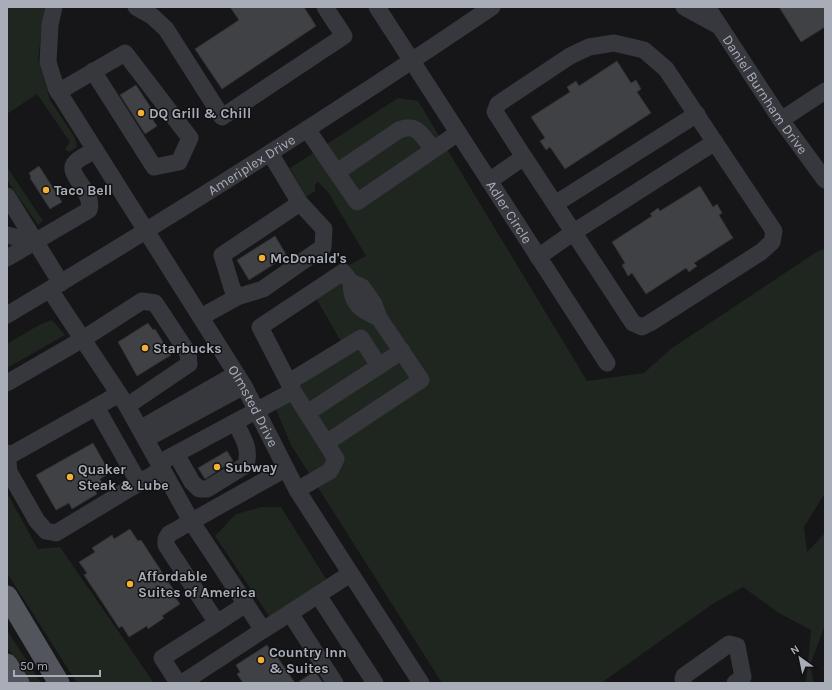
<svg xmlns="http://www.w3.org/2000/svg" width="832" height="690" viewBox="0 0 832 690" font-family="Karla,sans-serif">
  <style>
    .green { fill: #1e261f }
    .building { fill: #404145; stroke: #303034 }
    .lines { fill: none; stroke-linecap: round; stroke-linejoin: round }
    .minor { stroke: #37383d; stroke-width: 17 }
    .major { stroke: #53555c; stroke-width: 21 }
    .poi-dot { fill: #f2b134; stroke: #111113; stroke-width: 1.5 }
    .labels { text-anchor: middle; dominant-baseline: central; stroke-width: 3; stroke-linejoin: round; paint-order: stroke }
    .street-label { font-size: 14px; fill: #a8adb8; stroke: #111113 }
    .poi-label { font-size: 14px; font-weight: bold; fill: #a8adb8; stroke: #111113; text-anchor: start }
  </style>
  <rect width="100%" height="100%" fill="#161618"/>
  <!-- green -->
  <path class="green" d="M7,7H45L38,59L50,100L75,138L77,147L69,152L65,149L70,142L37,94L7,114Z
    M398,98L418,101L587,381L644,373L672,348L818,251L825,249V493L804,527L807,552L825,533V625L810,665L814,683H806L811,630L779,613L743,587L714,603L601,683H442L291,445L270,395L347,352L309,286L366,256L328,192L318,182L315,184V191L306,197L290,168Z
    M7,167L43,221L38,225L7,180Z
    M52,320L65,335L7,368V344L39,325Z
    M7,493L38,549L60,547L154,683H77L7,573Z
    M261,507H281L326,579L271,619L215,536L236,514Z
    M7,630L41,683H30L7,647Z"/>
  <!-- building -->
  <path class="building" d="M230,7H304L316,26L222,89L195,49L239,20Z
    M779,7H825V27L801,42Z
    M617,61L631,83L636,80L641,89L637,92L651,113L565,169L550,147L546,150L540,141L545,138L531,117L570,92L567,87L576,81L579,86Z
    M136,85L157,117L153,120L157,126L145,134L120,95Z
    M39,166L62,202L50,209L30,178L31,177L29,173Z
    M700,186L713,207L717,204L722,213L719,215L733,238L694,263L697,266L689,272L686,268L646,294L632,273L628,276L622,265L625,263L612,242L652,216L650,214L658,208L660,211Z
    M275,236L287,256L249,280L237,260Z
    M148,323L153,330L155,329L171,355L137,376L118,342Z
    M93,443L110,473L100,479L102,483L94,488L97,494L72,509L69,503L56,510L36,475Z
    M227,451L233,461L205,479L198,468Z
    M130,529L138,541L141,540L175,592L173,594L180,604L162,616L164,618L148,629L147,626L129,637L122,626L119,628L106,608L84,575L87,573L79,562L95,552L92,548L112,535L114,539Z
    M267,645L274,656L276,655L295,683H243L237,674L240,672L236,665Z
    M315,671L323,683H297Z"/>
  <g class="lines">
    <!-- minor -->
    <g class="minor">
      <path id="s1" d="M54,7L50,25L48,62L56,88L244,386L297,490L421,683"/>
      <path d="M136,7L152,16L166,29L222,117L344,36L325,7"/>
      <path id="s2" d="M377,7L607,363"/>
      <path d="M684,7L719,26"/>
      <path id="s3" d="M707,7L781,120L825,180"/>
      <path d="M58,92L125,53L190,138L179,162L154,167L93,71"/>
      <path d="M781,120L825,91"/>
      <path d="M307,129L357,202L458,133"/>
      <path d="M270,153L300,203L324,229L323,247L263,289L237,297L232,288L222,255L300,203"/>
      <path d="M337,172L399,130C417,122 422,136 433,149"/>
      <path d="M489,181L524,157L633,323L642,327L650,323L761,252L772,242L774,231L666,69L644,50L614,43L589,47L570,56L498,104L495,112L524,157"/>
      <path d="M7,196L61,283"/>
      <path d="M555,204L697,114"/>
      <path d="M7,235L36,242"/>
      <path d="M538,257L574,232L715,142"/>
      <path d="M7,258L89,210C95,193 67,175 74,164C78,158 89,154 95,150"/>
      <path d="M351,282C351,304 360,310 379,318"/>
      <path d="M50,290L127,406L191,521L263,630L290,613"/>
      <path id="s4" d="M7,315C171,217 333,115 492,7"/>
      <path d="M201,317L237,297"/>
      <path d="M289,382L361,338L379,366"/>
      <path d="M7,383L83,339L142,301L155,303L188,353L189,364L127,406"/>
      <path d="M96,407L139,483"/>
      <path d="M307,413L402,351"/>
      <path d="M140,429L236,374"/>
      <path d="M146,439L244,386"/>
      <path d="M7,453L9,472L37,521L46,531L56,533L162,469"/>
      <path d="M176,454L192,482L199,489H207L246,465C251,448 242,436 235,422"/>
      <path d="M9,456L119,394"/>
      <path d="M159,463L293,391L260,327L343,272L351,282L362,287L374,304L379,318L421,380L326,443L293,391"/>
      <path d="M297,490L330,471L336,459L326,443"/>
      <path d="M318,595L375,683"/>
      <path d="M246,604L217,623L166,545V539L169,534L285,469"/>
      <path d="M683,679L684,676L729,644L737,646L743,677L735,683"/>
      <path d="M178,683L162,658L217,623"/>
      <path d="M182,683L263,630"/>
      <path d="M335,683L290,613L350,574"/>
    </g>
    <!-- major -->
    <path class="major" d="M7,596L59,683
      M7,664L19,683"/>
  </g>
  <!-- markers -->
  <g class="poi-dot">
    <circle cx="141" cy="113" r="4"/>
    <circle cx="46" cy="190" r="4"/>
    <circle cx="262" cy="258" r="4"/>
    <circle cx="145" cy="348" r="4"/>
    <circle cx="217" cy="467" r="4"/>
    <circle cx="70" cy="477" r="4"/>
    <circle cx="130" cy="584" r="4"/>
    <circle cx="261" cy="660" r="4"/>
  </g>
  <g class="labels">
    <!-- street labels -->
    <g class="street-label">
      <text stroke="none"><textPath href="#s3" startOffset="105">Daniel Burnham Drive</textPath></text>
      <text stroke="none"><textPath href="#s4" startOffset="287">Ameriplex Drive</textPath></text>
      <text stroke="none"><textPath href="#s2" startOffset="244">Adler Circle</textPath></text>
      <text stroke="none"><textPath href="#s1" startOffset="457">Olmsted Drive</textPath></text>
    </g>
    <!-- poi labels -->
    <g class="poi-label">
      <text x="149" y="113">DQ Grill &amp; Chill</text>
      <text x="54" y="190">Taco Bell</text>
      <text x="270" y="258">McDonald's</text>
      <text x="153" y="348">Starbucks</text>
      <text x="225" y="467">Subway</text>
      <text x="78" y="469">Quaker<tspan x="78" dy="16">Steak &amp; Lube</tspan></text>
      <text x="138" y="576">Affordable<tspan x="138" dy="16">Suites of America</tspan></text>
      <text x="269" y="652">Country Inn<tspan x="269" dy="16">&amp; Suites</tspan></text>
    </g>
  </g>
  <!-- border -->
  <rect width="832" height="690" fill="none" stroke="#a8adb8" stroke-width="16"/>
  <!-- north arrow -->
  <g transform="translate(800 658) rotate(327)" stroke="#111113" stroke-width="3" paint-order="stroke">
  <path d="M0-3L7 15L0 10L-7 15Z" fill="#a8adb8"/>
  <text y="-6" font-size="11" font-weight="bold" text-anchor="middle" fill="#a8adb8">N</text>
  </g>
  <!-- scale -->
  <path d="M14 670v6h86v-6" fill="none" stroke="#a8adb8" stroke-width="2"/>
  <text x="20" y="670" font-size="12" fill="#a8adb8" stroke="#111113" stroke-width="3" paint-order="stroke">50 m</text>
</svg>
